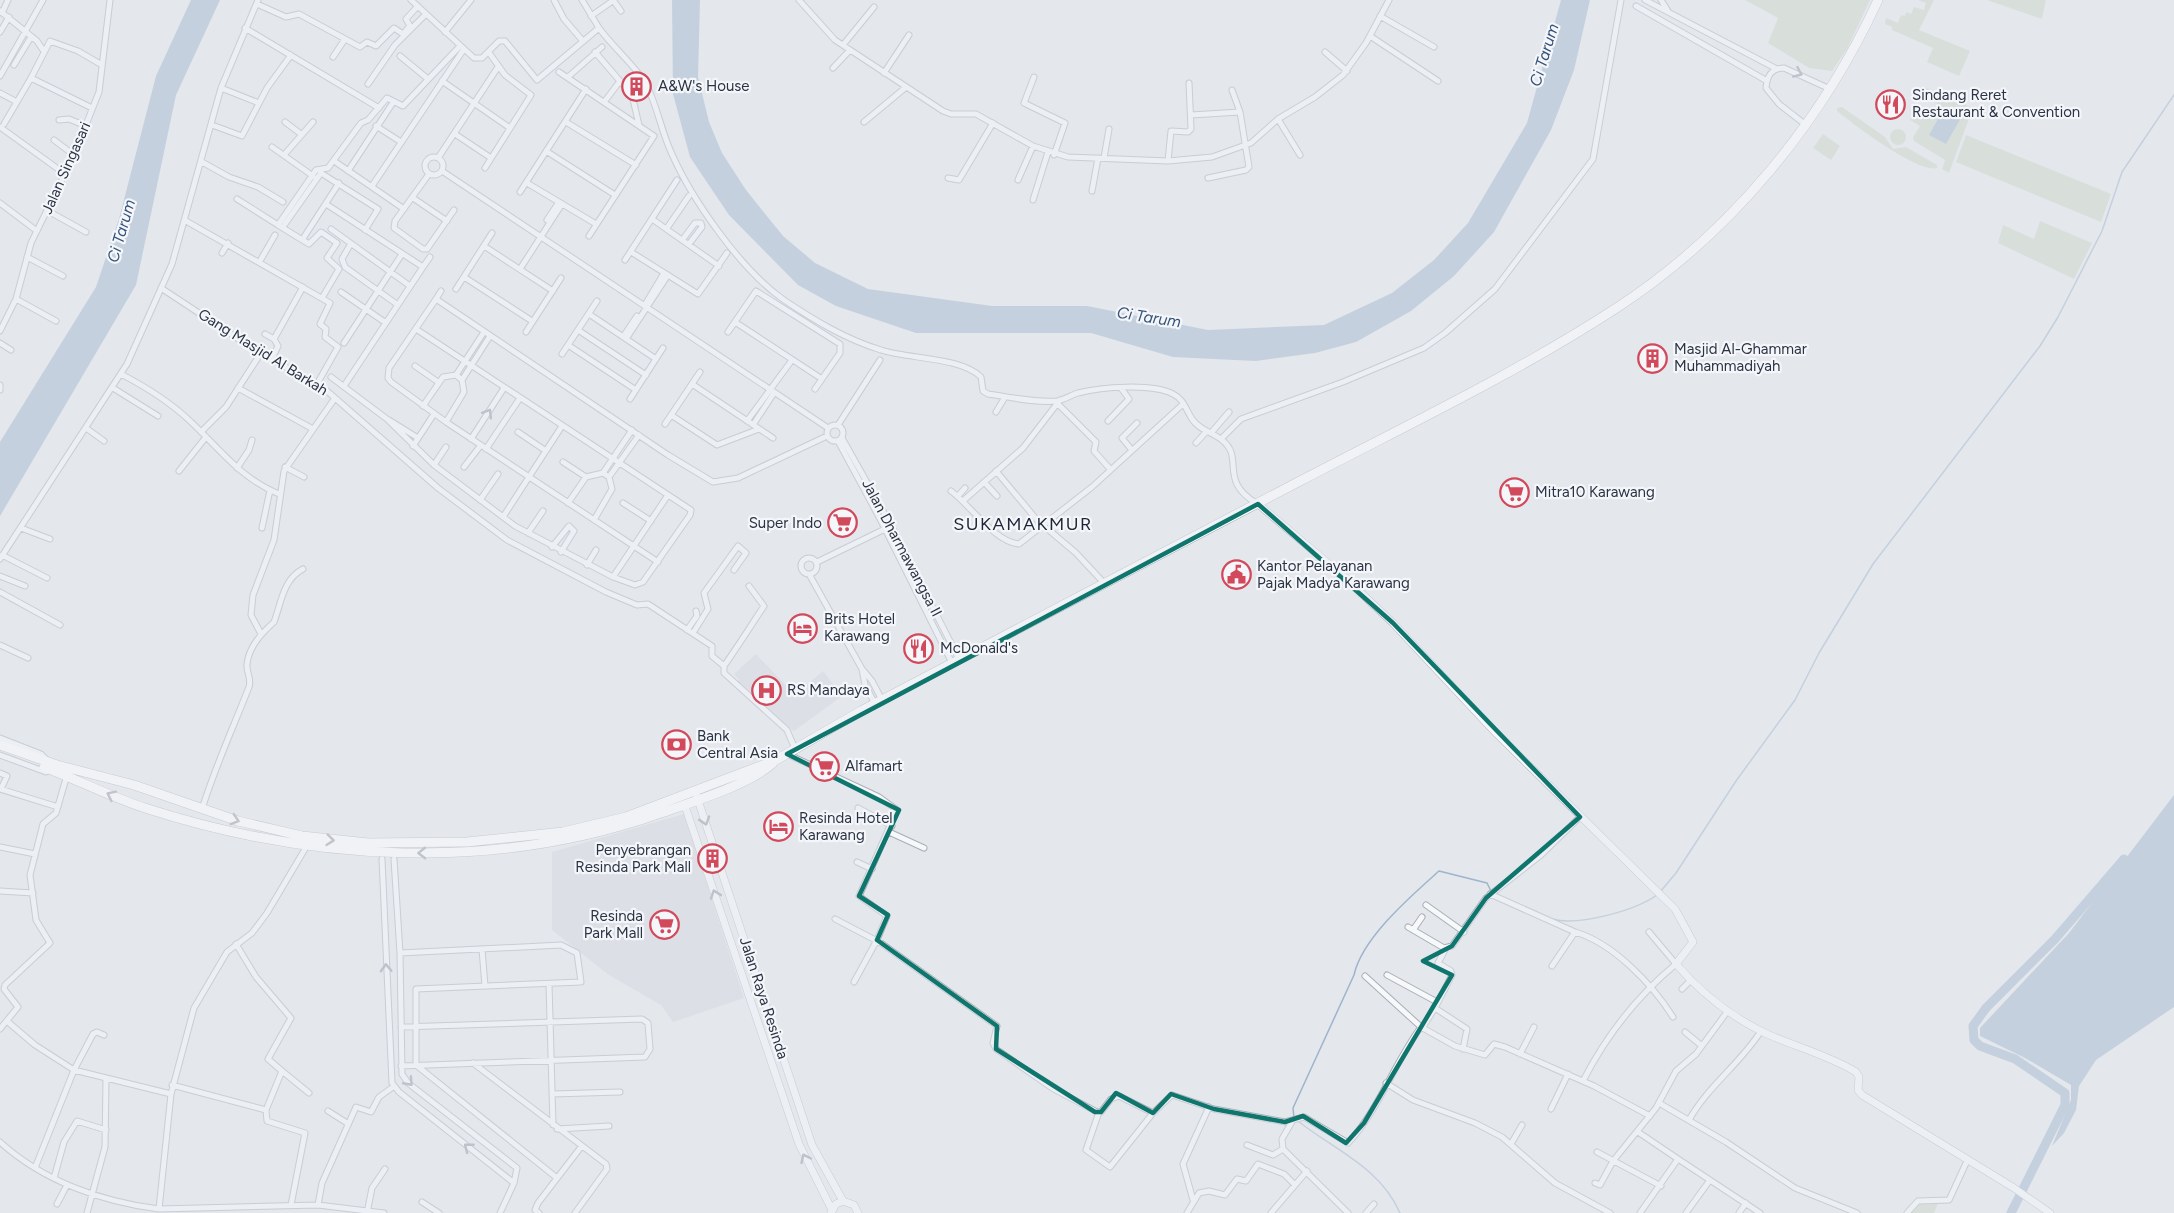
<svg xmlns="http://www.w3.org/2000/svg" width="2174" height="1213" viewBox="0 0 2174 1213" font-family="Figtree,sans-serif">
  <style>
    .built { fill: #d2d6de }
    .green { fill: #c9d6c5 }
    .water { fill: #9fb4cc }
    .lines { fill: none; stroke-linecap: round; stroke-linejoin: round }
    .stream { stroke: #9fb4cc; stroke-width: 1.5 }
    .river { stroke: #9fb4cc; stroke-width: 9 }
    .minor-casing { stroke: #a9aeb7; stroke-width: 7 }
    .tertiary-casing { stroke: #a9aeb7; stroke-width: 8 }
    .primary-casing { stroke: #a3abb8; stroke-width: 10 }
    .minor { stroke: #f7f8fa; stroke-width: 5 }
    .tertiary { stroke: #f7f8fa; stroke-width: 7 }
    .primary { stroke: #fff; stroke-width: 9 }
    .oneway { stroke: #9196a0 }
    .oneway2 { stroke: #959aa2 }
    .marked { fill: none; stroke: #0f766e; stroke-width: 4.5; stroke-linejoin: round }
    .labels { text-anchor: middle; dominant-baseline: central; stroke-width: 4.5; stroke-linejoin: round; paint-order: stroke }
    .poi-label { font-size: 15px; fill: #2b3445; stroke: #f4f6f9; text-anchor: start }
    .street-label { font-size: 15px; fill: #2b3445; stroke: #f4f6f9 }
    .water-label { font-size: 16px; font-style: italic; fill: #34527a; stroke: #f4f6f9 }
    .quarter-label { font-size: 18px; letter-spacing: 1.5px; fill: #1d2536; stroke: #f4f6f9 }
  </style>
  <rect width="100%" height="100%" fill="#e4e7ec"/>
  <!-- built -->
  <path class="built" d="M756,654L795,695L823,671L842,696L794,731L736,685L739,679L734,674Z
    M684,814L744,998L673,1022L661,1005L609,975L552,930V852Z"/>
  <!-- green -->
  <path class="green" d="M1745,0H1870L1847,49L1832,71L1809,68L1768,43L1778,18Z
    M1918,0H1934L1919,30L1970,51L1959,76L1927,62L1933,48L1892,30V27L1885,24L1886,18L1898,23L1901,15L1905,16L1906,12L1911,14L1914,7L1924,10L1926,3Z
    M1987,0H2046L2042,19Z
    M1924,87L1973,108L1949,173L1942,169L1945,160L1914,141L1913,137L1920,126L1910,120L1917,109L1932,120L1941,106L1920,94Z
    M1842,107L1885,137L1893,149L1906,147L1937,165V168C1919,174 1853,124 1837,111V108Z
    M1890 137a8 8 0 1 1 16 0a8 8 0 1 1-16 0Z
    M1823,134L1840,146L1831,160L1813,148Z
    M1966,135L2111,194L2101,222L1956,162Z
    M2040,221L2092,243L2074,279L1998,243L2003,225L2034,239Z
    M1920,1199L1938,1203L1934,1213H1909Z"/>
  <!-- water -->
  <path class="water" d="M191,0H220L176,95L136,285L0,516V442L96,287L119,219L156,76Z
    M672,0H700L698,77L709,122L722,153L746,190L783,236L815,263L868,289L992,306H1087L1208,330L1324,325L1392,293L1434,260L1468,223L1527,123L1561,0H1590L1574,70L1551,130L1494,232L1454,276L1411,311L1356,342L1315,353L1256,361L1173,357L1091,333H916L836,306L798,285L729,215L690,157L673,94Z
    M1944,108L1961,118L1946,144L1929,135Z
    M2174,795V1007L2096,1060L2079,1086L2076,1110L2064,1133L2052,1146L2071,1100V1085L2025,1058L1980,1036V1028L2069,933Z"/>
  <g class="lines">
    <!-- stream -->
    <path class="stream" d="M1660,892L1676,873L1736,781L1795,700L1819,653L1873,564L2040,346L2058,317L2102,231L2122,172L2174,95
      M1552,919C1579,926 1634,911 1657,895
      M1294,1118L1293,1108L1354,975C1362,938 1411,896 1439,871L1487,883L1491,891
      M1298,1121C1334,1150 1380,1167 1400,1213"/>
    <!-- river -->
    <path class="river" d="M2011,1213L2065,1105V1093L2015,1059L1980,1046L1974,1040L1973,1026L1986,1008L2055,939L2124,859"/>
    <defs>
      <path id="minor" d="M411,0L474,58H482L499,41H505L537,80L599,28C611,45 637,68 646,84C657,105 661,130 671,152C692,200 741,270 784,300C814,320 845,339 881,350C908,359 961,357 981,377L983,391L988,394C1010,397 1035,403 1057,401C1064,400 1071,395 1078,393C1102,387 1151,383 1173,394C1184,399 1186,410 1192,419C1199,430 1212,432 1222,440C1245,458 1218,480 1256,503
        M554,0L564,19L582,40
        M582,0L599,28
        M613,0L621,11
        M799,0L835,40L943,111L951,114H976L1033,146L1068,157L1168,161L1212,157L1251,143L1278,119L1315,97L1343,75L1366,43L1389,0
        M1645,0L1775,68
        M1661,0L1668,11
        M257,4L286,17L299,14L360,47L367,42L376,46L394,28L403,34L410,26L406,19L418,6
        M1636,6L1767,81
        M0,11L37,41L43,50
        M2,13L8,0
        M591,16L614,0
        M1380,16L1434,47
        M245,28L379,108
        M0,32L9,17
        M445,32L471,0
        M1370,36L1438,81
        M843,45L874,7
        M595,52L632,95L639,125
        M1325,52L1347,71
        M400,56L428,79
        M333,57L345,39
        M14,65L31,37
        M833,68L850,50
        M559,72L654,136L589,236
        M884,73L909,35
        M0,76L43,0
        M568,77L602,47
        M1034,77L1024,103L1065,123L1054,155
        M442,81L510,128
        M368,84L395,45L426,14
        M221,88L259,103
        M0,93L17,102
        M605,101L620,81
        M92,108L31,78L50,41L78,51L102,65
        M1191,115L1240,112
        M1278,119L1300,155
        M59,120L69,119L86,126
        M285,122L301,134
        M566,122L636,165
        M864,122L905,88
        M4,124L31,78
        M212,125L242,136L267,88L291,55
        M1806,125L1779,104L1766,88C1767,76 1771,68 1784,68L1830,89
        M376,126L401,142
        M0,127L65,174
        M455,134L491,158
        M54,140L74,155
        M272,147L313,176
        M546,151L615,195
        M284,155L313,122
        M425 166a9 9 0 1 1 18 0a9 9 0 1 1-18 0Z
        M438,158L498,67
        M1104,158L1109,129
        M1168,161L1171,131L1188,132L1191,129L1189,83
        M202,162L229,177L258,187L283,202
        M337,163L404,209
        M485,168L531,95L505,75L490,54
        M348,171L392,104
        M442,171L828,428
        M429,174L395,221L394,228L423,249H427L454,210
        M948,178L959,180L993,123
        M1208,178L1246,170L1249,167L1240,112L1232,90
        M1018,180L1033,146
        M527,183L596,224
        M372,186L462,52
        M1092,191L1098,158
        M520,192L586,89
        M413,198L447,221
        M237,199L278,225
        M1033,200L1048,152
        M0,203L37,231
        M326,204L423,267L344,386
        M48,211L86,232
        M652,219L719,266
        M547,220L559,202
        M186,221L330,303L320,324L326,329L325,337L338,347L317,384
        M285,224L321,173L378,209L365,230
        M667,228L689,196
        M331,229L410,286
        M304,237L339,183
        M683,239L695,223H701L702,227L689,244
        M350,245L342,259L345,267L398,305
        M484,246L553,291
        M631,252L698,294L727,253
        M222,253L228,243
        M27,257L63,276
        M625,260L677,180
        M260,261L275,235
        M423,267L430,257
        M520,269L562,204
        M464,277L532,321
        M161,288L249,346L327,391L438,488L507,540L606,592L637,605L648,604L712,646V656L724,666V673L787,730L795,749
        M456,289L492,233
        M341,292L386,323
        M322,298L339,269L327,258L337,243L321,232L309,244L278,225L316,170L328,168L361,123L368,120L387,98L403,106L460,46
        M16,299L56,321
        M436,299L441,291
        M646,303L664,273
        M589,314L656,359
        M735,322L822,379
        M578,330L646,375
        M0,331L16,299L31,243L74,155L99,92L110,0
        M526,332L561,278
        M728,332L756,291L840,344V353L815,389
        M265,334L274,339
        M623,337L637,316
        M626,339L668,275
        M0,343L11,350
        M344,343L402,254
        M568,345L636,390
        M562,354L597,301
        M272,359L278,346L274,339L303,287
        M415,366L438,382
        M121,374C146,387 170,402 190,421C218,447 241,479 279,494
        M456,375L484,332
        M331,377L387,419L434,465L515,526L613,577L635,585L643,582L690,515L691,510L416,329
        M462,380L490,336
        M692,384L773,438
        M0,385V390
        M113,388L158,416
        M238,388L313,429
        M630,399L663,348
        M1058,404L1096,442L1094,451L1110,469
        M423,406L443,377L456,375L462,380L464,392L446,422
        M996,412L1005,397
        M671,415L717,445L759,429
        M389,420L418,438
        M747,421L792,360
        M1108,421L1129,399L1121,388
        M665,424L700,372
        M827 433a8 8 0 1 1 16 0a8 8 0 1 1-16 0Z
        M753,425L774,393
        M838,425L880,360
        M86,428L104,441
        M201,432L226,407L261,353
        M518,432L546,451
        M1211,433L1229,412
        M842,438L891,525L959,659
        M471,439L504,388
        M1221,439L1241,419L1343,382L1424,348L1445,333L1495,289L1593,159L1621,0
        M838,441L879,517L952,663
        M1196,443L1206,432
        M413,446L434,414
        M486,449L520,398
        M1131,449L1122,438L1137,423
        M563,462L586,477
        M434,465L446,447
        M285,467L304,477
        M464,467L481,445
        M237,468L249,450L252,440
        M179,471L206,437
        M996,471L1037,520L1076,553L1104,583
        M603,473L632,430
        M609,477L639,435
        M984,482L997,496
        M951,491C970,505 995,542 1019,544L1092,487L1183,404
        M958,496L965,488
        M480,500L498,474
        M964,500L1023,448L1060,400
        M568,503L586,477L603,473L609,477L612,489L594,520
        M623,503L651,521
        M503,517L562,426
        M21,528L50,539
        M262,528L270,490
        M528,533L543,511
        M552,547L569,526L574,531L561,552
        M2,555L47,578
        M801 566a8 8 0 1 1 16 0a8 8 0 1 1-16 0Z
        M0,559L127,364L172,264L221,88L258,0
        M658,562L446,422L391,382L388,378L389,368L436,299L668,455L713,482L738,478L827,436
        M817,562L887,528
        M587,565L596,550
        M809,574L862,669L865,685L875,704
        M0,576L25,586
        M613,577L668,495
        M0,592L60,625
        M687,630L697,616L696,611
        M260,632L251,615L253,595L274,540L284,471L335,398
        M693,633L708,609L704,593L738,546L746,553L734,570
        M0,645L28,658
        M724,666C738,646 750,627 764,606L749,586
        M863,670L872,681L882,700
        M0,738L41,754L47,760
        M787,754L879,797L897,810L859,896L887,916L877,940L854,982
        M0,755L46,772
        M0,773L7,776L1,789
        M0,789L58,807
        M858,808L892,826
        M202,809C215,767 233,728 249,687C252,679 246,672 247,664C249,646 262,633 274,622C281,604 283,579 303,569
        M889,832L924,848
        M0,847L35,854
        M382,859L392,1083L399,1092L514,1183
        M394,859L400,953L402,1074L408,1083L517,1168L514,1183L500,1213
        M857,862L872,869
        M0,891L33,893
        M1490,894L1575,932
        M1426,905L1464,932
        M835,919L881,943L997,1026L993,1043L996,1049L1052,1088L1097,1112H1101L1111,1099L1119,1096L1153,1113L1172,1095L1214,1109L1285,1122L1304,1117L1348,1143C1379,1110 1394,1063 1421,1027L1455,1046L1485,1055L1494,1044L1505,1047L1594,1086L1650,1116
        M1408,927L1444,948L1452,946L1486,898L1541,855L1580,817
        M1413,930L1422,917
        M236,944L256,977L291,1018L268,1059L282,1071L266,1110
        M1446,948L1438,963L1451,971L1452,975L1435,1008L1467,1029L1463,1049
        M482,949L485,986
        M400,953L561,945L577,953L581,982L416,989V1065L557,1178
        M1552,966L1575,932C1613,943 1652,984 1673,1017
        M1387,975L1437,1002
        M1365,976L1421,1027
        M549,984L553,1125
        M1682,989L1691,980
        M8,1022L35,1045L74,1070L171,1094
        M401,1027L642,1019L648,1023L650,1049L645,1057L401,1066
        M1423,1027L1435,1008
        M0,1029L18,1007L4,989L5,985L50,943L36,920L30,875L43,824L56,813L67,775
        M1685,1032L1702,1046
        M1520,1054L1534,1027
        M473,1063L606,1164L607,1169L575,1213
        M282,1071L309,1093
        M1583,1081C1606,1036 1636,997 1676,964L1649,932
        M1386,1083L1413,1100L1475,1123L1502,1137L1555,1183L1610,1213
        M172,1085L266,1110L267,1121L305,1133L291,1205
        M552,1094L620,1092
        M1659,1103L1726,1142L1795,1188L1857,1213
        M1551,1109L1568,1074
        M328,1111L347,1123
        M1099,1112L1086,1150L1110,1167L1153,1113
        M1293,1120L1282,1139L1283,1149L1348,1213
        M1689,1120C1708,1086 1740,1064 1761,1031
        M557,1129L609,1126
        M1638,1132L1678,1159
        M0,1142C43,1181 102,1202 159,1209L318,1205L384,1213
        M1511,1144L1522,1125
        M1247,1145L1273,1155L1283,1149
        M1597,1152L1661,1186
        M35,1168L74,1070L93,1034L97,1032L104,1035
        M54,1178L64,1142L77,1121L106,1130
        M1595,1183L1600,1185L1613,1161L1656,1108L1676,1071L1696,1054L1727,1012
        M1193,1200L1183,1164L1209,1107
        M422,1202L439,1213
        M57,1204L67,1185
        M318,1205L322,1183L356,1107L371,1112L379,1097L393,1087
        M159,1209L171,1094L194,1008L227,952L252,933L267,913L305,849
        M87,1213L105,1147L106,1080
        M367,1213L372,1188L385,1169
        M539,1213L535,1210L538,1203L581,1147
        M1187,1213L1199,1193L1209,1191L1225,1195L1237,1179L1246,1181L1258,1164L1284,1174L1295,1185
        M1271,1213L1307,1171
        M1366,1213L1374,1204
        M1640,1213L1678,1159L1760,1213
        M1686,1213L1710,1180
        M1739,1213L1746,1203
        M1907,1213L1918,1201L1949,1200L1967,1161"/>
      <path id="tertiary" d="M1258,504L1342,575L1393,623L1496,733L1675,909L1693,942L1676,964C1702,994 1731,1017 1767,1034C1796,1047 1828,1055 1856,1072L1859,1077L1858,1090L1862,1095L2014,1188L2050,1213
        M695,791L812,1145L843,1201
        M686,809L799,1144L832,1210
        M831,1213L836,1204L843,1201L854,1205L858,1213"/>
      <path id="primary" d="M0,745L57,765L134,785L238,821L302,836L368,843L467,842L563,832L626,817L776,760L861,711C1007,635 1154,557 1300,481C1407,425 1517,373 1618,307C1731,233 1822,122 1878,0
        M44,767C78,780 111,797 145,808C312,862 494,872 661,813C692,802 749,785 773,763"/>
    </defs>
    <!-- minor casing -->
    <use href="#minor" class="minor-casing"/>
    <!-- tertiary casing -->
    <use href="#tertiary" class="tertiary-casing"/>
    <!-- primary casing -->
    <use href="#primary" class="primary-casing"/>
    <!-- minor -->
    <use href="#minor" class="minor"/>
    <!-- tertiary -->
    <use href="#tertiary" class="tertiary"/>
    <!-- primary -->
    <use href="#primary" class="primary"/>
  </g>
  <!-- one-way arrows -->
  <defs><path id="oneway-chevron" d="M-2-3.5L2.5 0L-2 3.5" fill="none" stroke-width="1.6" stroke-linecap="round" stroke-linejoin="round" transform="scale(1.5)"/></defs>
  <g class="oneway">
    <use href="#oneway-chevron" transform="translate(1798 73) rotate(24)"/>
    <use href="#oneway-chevron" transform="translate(488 413) rotate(-58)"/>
    <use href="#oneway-chevron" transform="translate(705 821) rotate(73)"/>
    <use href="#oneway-chevron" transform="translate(715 894) rotate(-109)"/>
    <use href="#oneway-chevron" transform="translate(386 968) rotate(-92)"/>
    <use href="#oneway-chevron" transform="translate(409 1082) rotate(48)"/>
    <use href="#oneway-chevron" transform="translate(468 1147) rotate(-142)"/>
    <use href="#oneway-chevron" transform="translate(805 1158) rotate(-115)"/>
  </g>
  <g class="oneway2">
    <use href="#oneway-chevron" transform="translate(111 795) rotate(-154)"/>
    <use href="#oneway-chevron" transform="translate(235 820) rotate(18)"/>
    <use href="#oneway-chevron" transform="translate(330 840) rotate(6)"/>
    <use href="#oneway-chevron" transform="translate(422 853) rotate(179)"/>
  </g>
  <!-- marked area -->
  <path d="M0 0H2174V1213H0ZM1258,504L1393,623L1580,817L1486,898L1452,946L1423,961L1452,975L1364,1123L1346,1143L1303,1116L1285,1122L1214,1109L1171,1094L1153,1113L1116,1093L1101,1112H1095L996,1049L997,1026L877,940L888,915L859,896L899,810L787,754Z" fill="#e4e7ec" fill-opacity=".55" fill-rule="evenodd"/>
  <path class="marked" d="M1258,504L1393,623L1580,817L1486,898L1452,946L1423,961L1452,975L1364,1123L1346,1143L1303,1116L1285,1122L1214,1109L1171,1094L1153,1113L1116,1093L1101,1112H1095L996,1049L997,1026L877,940L888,915L859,896L899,810L787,754Z"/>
  <!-- icons -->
  <defs>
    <symbol id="building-ring" viewBox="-11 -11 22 22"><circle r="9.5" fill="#f4f6f9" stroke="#d1495b" stroke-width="1.5"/><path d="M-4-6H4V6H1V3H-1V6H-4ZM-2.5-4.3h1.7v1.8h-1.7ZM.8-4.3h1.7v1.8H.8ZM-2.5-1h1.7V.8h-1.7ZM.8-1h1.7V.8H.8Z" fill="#d1495b"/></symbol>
    <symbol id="restaurant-ring" viewBox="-11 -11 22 22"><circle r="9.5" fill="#f4f6f9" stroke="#d1495b" stroke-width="1.5"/><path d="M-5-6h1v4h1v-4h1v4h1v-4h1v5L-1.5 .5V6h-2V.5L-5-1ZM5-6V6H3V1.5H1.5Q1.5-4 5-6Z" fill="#d1495b"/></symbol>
    <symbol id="supermarket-ring" viewBox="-11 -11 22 22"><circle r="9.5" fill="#f4f6f9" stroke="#d1495b" stroke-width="1.5"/><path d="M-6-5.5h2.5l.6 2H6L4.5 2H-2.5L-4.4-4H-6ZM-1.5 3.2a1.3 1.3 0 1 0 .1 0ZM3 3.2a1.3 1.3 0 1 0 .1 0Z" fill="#d1495b"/></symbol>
    <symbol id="civic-ring" viewBox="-11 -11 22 22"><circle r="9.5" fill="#f4f6f9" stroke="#d1495b" stroke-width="1.5"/><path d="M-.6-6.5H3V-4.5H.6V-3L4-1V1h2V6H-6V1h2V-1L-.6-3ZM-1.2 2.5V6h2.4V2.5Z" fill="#d1495b"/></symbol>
    <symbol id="hotel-ring" viewBox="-11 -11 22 22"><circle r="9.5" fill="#f4f6f9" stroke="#d1495b" stroke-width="1.5"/><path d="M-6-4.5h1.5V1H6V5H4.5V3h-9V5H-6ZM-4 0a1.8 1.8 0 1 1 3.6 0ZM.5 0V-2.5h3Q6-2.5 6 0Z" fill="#d1495b"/></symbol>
    <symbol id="hospital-ring" viewBox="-11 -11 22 22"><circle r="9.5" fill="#f4f6f9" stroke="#d1495b" stroke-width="1.5"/><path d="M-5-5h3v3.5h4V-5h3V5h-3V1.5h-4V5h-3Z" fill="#d1495b"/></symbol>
    <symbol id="bank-ring" viewBox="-11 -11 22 22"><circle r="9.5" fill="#f4f6f9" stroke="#d1495b" stroke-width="1.5"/><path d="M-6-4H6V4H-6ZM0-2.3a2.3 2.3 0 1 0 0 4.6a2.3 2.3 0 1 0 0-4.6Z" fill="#d1495b"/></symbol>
  </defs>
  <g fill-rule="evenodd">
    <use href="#building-ring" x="620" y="70" width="33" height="33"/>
    <use href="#restaurant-ring" x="1874" y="88" width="33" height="33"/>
    <use href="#building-ring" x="1636" y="342" width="33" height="33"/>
    <use href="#supermarket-ring" x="1498" y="476" width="33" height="33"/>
    <use href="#supermarket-ring" x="826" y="506" width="33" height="33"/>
    <use href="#civic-ring" x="1220" y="558" width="33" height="33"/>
    <use href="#hotel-ring" x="786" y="612" width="33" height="33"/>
    <use href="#restaurant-ring" x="902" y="632" width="33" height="33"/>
    <use href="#hospital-ring" x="750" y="674" width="33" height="33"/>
    <use href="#bank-ring" x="660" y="728" width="33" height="33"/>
    <use href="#supermarket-ring" x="808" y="750" width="33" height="33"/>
    <use href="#hotel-ring" x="762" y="810" width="33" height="33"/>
    <use href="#building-ring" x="696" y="842" width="33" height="33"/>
    <use href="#supermarket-ring" x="648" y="908" width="33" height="33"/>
  </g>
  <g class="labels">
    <!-- poi labels -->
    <g class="poi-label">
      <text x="658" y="86">A&amp;W's House</text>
      <text x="1912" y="95">Sindang Reret<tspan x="1912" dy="17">Restaurant &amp; Convention</tspan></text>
      <text x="1674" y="349">Masjid Al-Ghammar<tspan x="1674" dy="17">Muhammadiyah</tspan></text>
      <text x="1535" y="492">Mitra10 Karawang</text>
      <text x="822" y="523" text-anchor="end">Super Indo</text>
      <text x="1257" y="566">Kantor Pelayanan<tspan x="1257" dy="17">Pajak Madya Karawang</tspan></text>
      <text x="824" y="619">Brits Hotel<tspan x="824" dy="17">Karawang</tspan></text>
      <text x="940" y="648">McDonald's</text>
      <text x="787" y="690">RS Mandaya</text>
      <text x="697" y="736">Bank<tspan x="697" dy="17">Central Asia</tspan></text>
      <text x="845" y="766">Alfamart</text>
      <text x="799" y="818">Resinda Hotel<tspan x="799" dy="17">Karawang</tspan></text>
      <text x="691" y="850" text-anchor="end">Penyebrangan<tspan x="691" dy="17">Resinda Park Mall</tspan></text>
      <text x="643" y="916" text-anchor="end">Resinda<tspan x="643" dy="17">Park Mall</tspan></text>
    </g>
    <!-- street labels -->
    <g class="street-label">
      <text transform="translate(66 168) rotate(-66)">Jalan Singasari</text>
      <text transform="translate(263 352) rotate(32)">Gang Masjid Al Barkah</text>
      <text transform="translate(902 548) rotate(62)">Jalan Dharmawangsa II</text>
      <text transform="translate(764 998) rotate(72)">Jalan Raya Resinda</text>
    </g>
    <!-- water labels -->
    <g class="water-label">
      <text transform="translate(1544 55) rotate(-73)">Ci Tarum</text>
      <text transform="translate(121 231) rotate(-74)">Ci Tarum</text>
      <text transform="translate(1149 317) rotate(9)">Ci Tarum</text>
    </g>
    <!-- quarter labels -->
    <g class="quarter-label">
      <text x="1023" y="524">SUKAMAKMUR</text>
    </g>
  </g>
</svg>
